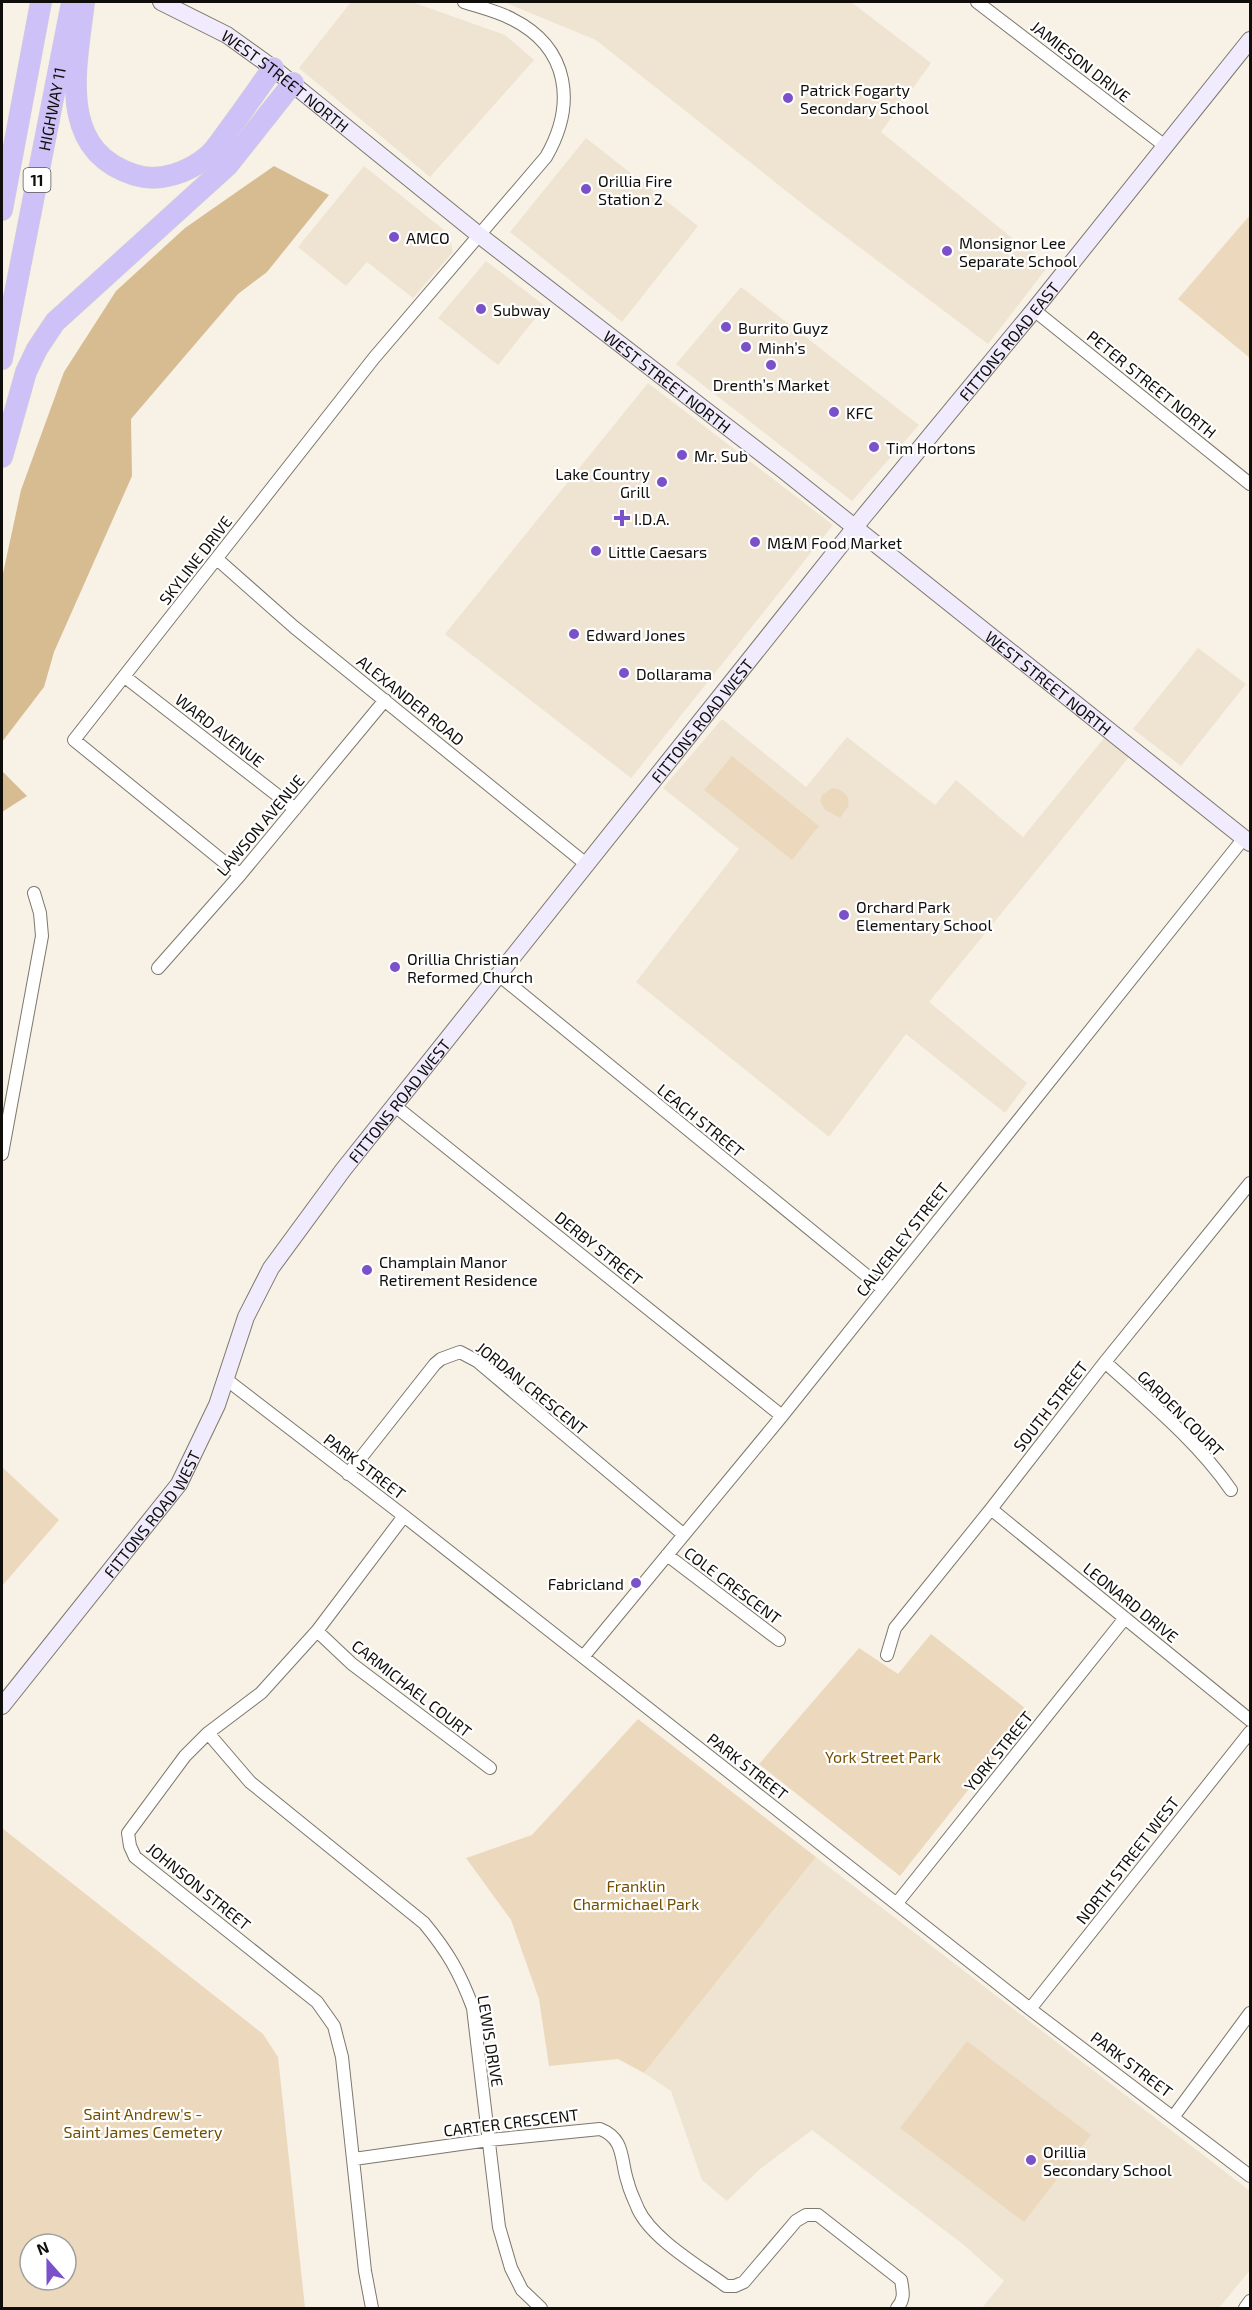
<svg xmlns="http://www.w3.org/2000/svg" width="1252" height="2310" viewBox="0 0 1252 2310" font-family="'Exo 2',sans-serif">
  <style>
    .built { fill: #efe4d2 }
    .green { fill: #ecd9bd; fill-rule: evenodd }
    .forest { fill: #d7bc91 }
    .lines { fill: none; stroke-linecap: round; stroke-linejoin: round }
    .street-casing { stroke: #7d776c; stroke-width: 14 }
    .secondary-casing { stroke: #7d776c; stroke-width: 18 }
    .highway-casing { stroke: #d4d4d3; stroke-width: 22 }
    .street { stroke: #fff; stroke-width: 12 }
    .secondary { stroke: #f0ecfd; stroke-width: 16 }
    .highway { stroke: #cec1f7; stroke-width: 21 }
    .poi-dot { fill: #7b51ca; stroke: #fff; stroke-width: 2 }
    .labels { text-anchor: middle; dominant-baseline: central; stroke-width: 4.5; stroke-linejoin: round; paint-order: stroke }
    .shield { fill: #fff; stroke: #585654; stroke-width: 1.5 }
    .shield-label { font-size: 15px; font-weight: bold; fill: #100e0a }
    .street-label { font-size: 16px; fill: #100e0a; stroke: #fff }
    .poi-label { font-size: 16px; fill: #100e0a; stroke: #fff; text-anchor: start }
    .park-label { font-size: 16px; fill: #734f00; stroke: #fff }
  </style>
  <rect width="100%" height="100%" fill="#f8f1e5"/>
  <!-- built -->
  <path class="built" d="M351,2H412L505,35L534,60L430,177L299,68Z
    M504,2H851L931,63L881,132L1011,237L1050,264L988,344L814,213L596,40Z
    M586,138L698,226L622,322L510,232Z
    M364,166L449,234L453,252L413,298L367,262L346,286L298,247Z
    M486,261L545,306L498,365L438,318Z
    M741,287L919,425L852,501L676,364Z
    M648,383L833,525L631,778L445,634Z
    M1198,648L1246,684L1181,766L1133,729Z
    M722,719L806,787L847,737L935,805L956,780L1023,837L1104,738L1129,757L929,1002L1027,1083L1005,1113L906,1034L829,1137L636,982L739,849L663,788Z
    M816,1857L1250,2191V2270L1219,2308H982L1004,2281L964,2245L812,2130L760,2169L727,2201L702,2180L671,2091L644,2073Z"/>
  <!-- green -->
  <path class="green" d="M1250,215V358L1178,299Z
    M732,756L819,826L792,860L704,790Z
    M832,788C843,789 851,796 848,807L840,818L825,810L820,801L822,795Z
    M2,1467L59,1520L2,1586Z
    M931,1634L1030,1712L900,1876L759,1764L859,1648L898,1674Z
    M638,1719L816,1857L644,2073L618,2059L549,2066L539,1999L511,1920L466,1858L532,1835Z
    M2,1828L263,2034L278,2057L305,2308H2ZM30,2244H66V2280H30Z
    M967,2041L1091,2135L1024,2222L900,2128Z"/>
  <!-- forest -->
  <path class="forest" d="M274,166L329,195L267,272L238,294L131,419L132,476L54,652L44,687L2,742V578L21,490L64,372L116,291L185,228Z
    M2,771L27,796L2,812Z"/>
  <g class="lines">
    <defs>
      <path id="street" d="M977,2L1165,146
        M1034,310L1250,484
        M217,559L294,627L586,864
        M125,677L295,809
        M240,875L74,740L374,358L546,157C576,105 570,48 512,19C497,11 479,7 464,2
        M158,968L240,875L385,700
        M500,976L883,1289
        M395,1106L782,1416
        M2,1154L42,936L40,913L34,893
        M1105,1362C1149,1402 1197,1441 1231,1490
        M227,1380L404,1516L1030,2009L1250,2176
        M348,1474L435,1364L441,1359L460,1352L477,1361L684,1535
        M991,1509L1250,1720
        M667,1555L779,1640
        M317,1631L352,1664L490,1768
        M887,1655L895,1628L991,1509L1105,1362L1250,1183
        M583,1657L782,1416L1244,838
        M208,1733L250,1782L424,1923C448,1952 460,1973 473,2008L499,2227L511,2268L522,2290L541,2308
        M897,1903L1125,1618
        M1030,2009L1250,1732
        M1174,2116L1250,2013
        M354,2159L489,2140L600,2129C626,2139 620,2161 628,2183C630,2192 635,2201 638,2209C652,2239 699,2266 726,2286H735L744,2282L796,2221L806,2215H818L901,2280C903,2292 905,2299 897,2308
        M372,2308L365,2271L342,2057L334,2026L317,2002L135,1857L130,1846L128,1833L185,1756L208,1733L261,1693L317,1631L404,1516
        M1245,2308L1250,2301"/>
      <g id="secondary">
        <path id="s1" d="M161,2L227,35L273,68L479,235L783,470L1250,843"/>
        <path id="s2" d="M2,1706L179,1484L217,1405L246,1317L271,1268L343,1170L864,516L1034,310L1250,40"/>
      </g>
      <g id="highway">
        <path d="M84,2C77,65 55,150 135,175C160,183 189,172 208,156C218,147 225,134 233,124C247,105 260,86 273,68"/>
        <path d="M2,210L41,2"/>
        <path id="s3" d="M2,359L72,2"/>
        <path d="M2,457L26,372L37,349L55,322L228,165L293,83"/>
      </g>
    </defs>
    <!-- street casing -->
    <use href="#street" class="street-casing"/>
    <!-- secondary casing -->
    <use href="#secondary" class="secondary-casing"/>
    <!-- highway casing -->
    <use href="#highway" class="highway-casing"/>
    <!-- street -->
    <use href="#street" class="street"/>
    <!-- secondary -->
    <use href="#secondary" class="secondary"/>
    <!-- highway -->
    <use href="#highway" class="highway"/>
  </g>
  <!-- markers -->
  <g class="poi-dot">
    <circle cx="788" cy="98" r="6"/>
    <circle cx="586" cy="189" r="6"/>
    <circle cx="394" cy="237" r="6"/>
    <circle cx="947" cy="251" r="6"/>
    <circle cx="481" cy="309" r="6"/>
    <circle cx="726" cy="327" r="6"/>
    <circle cx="746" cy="347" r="6"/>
    <circle cx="771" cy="365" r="6"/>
    <circle cx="834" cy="412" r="6"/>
    <circle cx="874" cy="447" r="6"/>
    <circle cx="682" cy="455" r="6"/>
    <circle cx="662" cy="482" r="6"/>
    <path d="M619 509h6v6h6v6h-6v6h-6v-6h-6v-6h6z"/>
    <circle cx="755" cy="542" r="6"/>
    <circle cx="596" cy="551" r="6"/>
    <circle cx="574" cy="634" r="6"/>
    <circle cx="624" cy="673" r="6"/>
    <circle cx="844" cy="915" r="6"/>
    <circle cx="395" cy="967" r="6"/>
    <circle cx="367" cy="1270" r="6"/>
    <circle cx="636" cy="1583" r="6"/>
    <circle cx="1031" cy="2160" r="6"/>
  </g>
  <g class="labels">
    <!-- shield labels -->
    <rect class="shield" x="23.5" y="168" width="27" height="24" rx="4.5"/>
    <g class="shield-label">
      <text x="37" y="180">11</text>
    </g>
    <!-- street labels -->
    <g class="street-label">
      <text transform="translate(1081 61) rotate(38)">JAMIESON DRIVE</text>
      <text stroke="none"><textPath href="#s1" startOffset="148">WEST STREET NORTH</textPath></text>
      <text stroke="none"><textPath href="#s3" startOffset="255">HIGHWAY 11</textPath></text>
      <text stroke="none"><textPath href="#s2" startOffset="1704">FITTONS ROAD EAST</textPath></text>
      <text stroke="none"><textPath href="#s1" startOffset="634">WEST STREET NORTH</textPath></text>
      <text transform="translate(1152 384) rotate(39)">PETER STREET NORTH</text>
      <text transform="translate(195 560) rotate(-52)">SKYLINE DRIVE</text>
      <text stroke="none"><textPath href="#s1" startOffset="1120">WEST STREET NORTH</textPath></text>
      <text transform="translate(411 700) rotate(39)">ALEXANDER ROAD</text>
      <text stroke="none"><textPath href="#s2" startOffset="1216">FITTONS ROAD WEST</textPath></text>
      <text transform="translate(220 730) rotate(38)">WARD AVENUE</text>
      <text transform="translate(260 825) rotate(-50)">LAWSON AVENUE</text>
      <text stroke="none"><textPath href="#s2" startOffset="730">FITTONS ROAD WEST</textPath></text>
      <text transform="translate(701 1120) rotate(39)">LEACH STREET</text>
      <text transform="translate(902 1239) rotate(-52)">CALVERLEY STREET</text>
      <text transform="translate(599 1248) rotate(39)">DERBY STREET</text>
      <text transform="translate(532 1388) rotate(39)">JORDAN CRESCENT</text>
      <text transform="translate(1050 1406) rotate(-52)">SOUTH STREET</text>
      <text transform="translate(1181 1413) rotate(45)">GARDEN COURT</text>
      <text transform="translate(365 1466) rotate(37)">PARK STREET</text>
      <text stroke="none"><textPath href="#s2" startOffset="244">FITTONS ROAD WEST</textPath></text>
      <text transform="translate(733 1585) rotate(37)">COLE CRESCENT</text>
      <text transform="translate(1131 1602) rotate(39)">LEONARD DRIVE</text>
      <text transform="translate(412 1688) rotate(38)">CARMICHAEL COURT</text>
      <text transform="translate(998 1751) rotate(-51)">YORK STREET</text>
      <text transform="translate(748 1766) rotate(38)">PARK STREET</text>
      <text transform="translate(1127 1860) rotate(-52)">NORTH STREET WEST</text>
      <text transform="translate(199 1886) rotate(39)">JOHNSON STREET</text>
      <text transform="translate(491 2041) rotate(81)">LEWIS DRIVE</text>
      <text transform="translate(1132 2064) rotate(37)">PARK STREET</text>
      <text transform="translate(511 2122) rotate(-7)">CARTER CRESCENT</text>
    </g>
    <!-- poi labels -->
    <g class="poi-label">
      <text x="800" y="89">Patrick Fogarty<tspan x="800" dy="18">Secondary School</tspan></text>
      <text x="598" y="180">Orillia Fire<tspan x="598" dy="18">Station 2</tspan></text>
      <text x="406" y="237">AMCO</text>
      <text x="959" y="242">Monsignor Lee<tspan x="959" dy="18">Separate School</tspan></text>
      <text x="493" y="309">Subway</text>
      <text x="738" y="327">Burrito Guyz</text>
      <text x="758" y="347">Minh’s</text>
      <text x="771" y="384" text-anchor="middle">Drenth’s Market</text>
      <text x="846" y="412">KFC</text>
      <text x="886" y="447">Tim Hortons</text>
      <text x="694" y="455">Mr. Sub</text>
      <text x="650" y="473" text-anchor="end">Lake Country<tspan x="650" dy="18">Grill</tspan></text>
      <text x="634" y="518">I.D.A.</text>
      <text x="767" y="542">M&amp;M Food Market</text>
      <text x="608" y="551">Little Caesars</text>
      <text x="586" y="634">Edward Jones</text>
      <text x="636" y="673">Dollarama</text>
      <text x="856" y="906">Orchard Park<tspan x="856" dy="18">Elementary School</tspan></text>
      <text x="407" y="958">Orillia Christian<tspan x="407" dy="18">Reformed Church</tspan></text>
      <text x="379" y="1261">Champlain Manor<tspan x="379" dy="18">Retirement Residence</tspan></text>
      <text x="624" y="1583" text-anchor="end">Fabricland</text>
      <text x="1043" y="2151">Orillia<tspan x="1043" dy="18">Secondary School</tspan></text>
    </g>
    <!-- park labels -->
    <g class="park-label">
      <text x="883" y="1756">York Street Park</text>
      <text x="636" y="1885">Franklin<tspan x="636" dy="18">Charmichael Park</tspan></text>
      <text x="143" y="2113">Saint Andrew's -<tspan x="143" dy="18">Saint James Cemetery</tspan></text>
    </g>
  </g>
  <!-- border -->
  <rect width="1252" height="2310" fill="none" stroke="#100e0a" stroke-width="6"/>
  <!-- north arrow -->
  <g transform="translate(48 2262) rotate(339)"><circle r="28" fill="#ffffff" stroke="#9f9f9d" stroke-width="1.5"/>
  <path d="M0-4.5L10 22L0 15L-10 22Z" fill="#7b51ca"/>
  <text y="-9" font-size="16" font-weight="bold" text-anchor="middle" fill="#100e0a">N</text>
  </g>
</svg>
